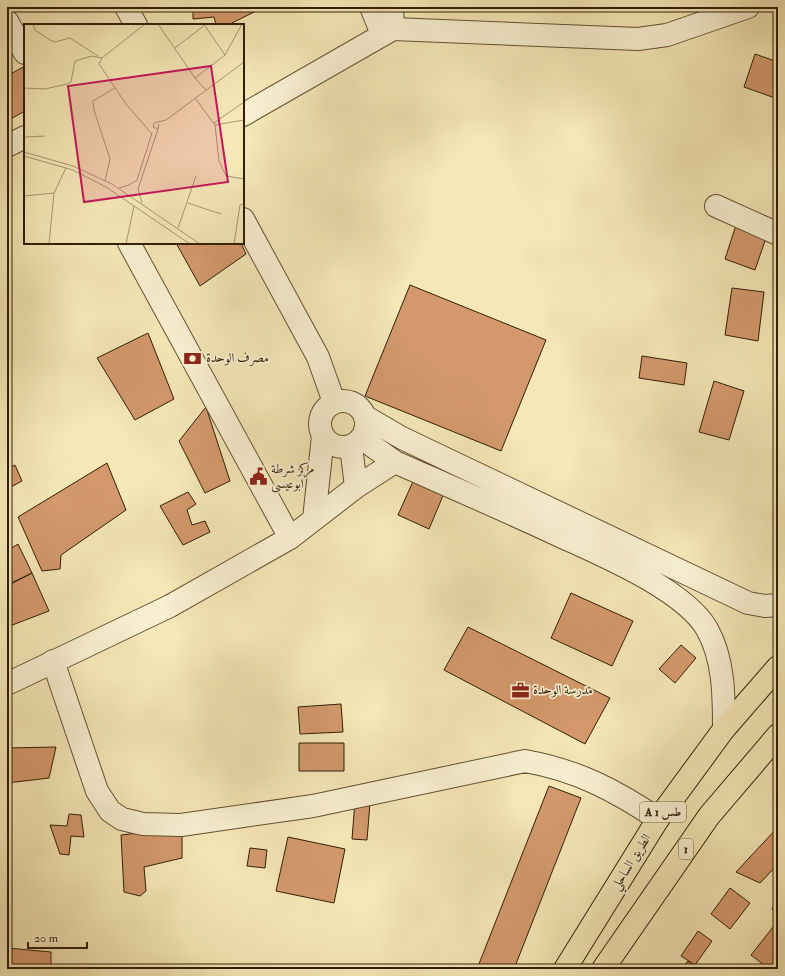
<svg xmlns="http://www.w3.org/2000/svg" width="785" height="976" viewBox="0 0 785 976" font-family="'IM FELL Double Pica',Amiri,serif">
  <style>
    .building { fill: #d3996c; stroke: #311e05 }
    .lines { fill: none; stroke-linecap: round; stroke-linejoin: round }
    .minor-casing { stroke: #625031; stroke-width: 24 }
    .highway-casing { stroke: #311e05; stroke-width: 24 }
    .minor { stroke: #f8efd0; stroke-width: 22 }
    .highway { stroke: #f5e7b6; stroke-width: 22 }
    .labels { text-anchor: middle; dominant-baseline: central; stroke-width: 3.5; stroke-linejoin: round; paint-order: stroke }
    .shield { fill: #f8efd0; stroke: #6d5d42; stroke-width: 1 }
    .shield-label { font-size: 12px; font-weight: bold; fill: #311e05 }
    .poi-label { font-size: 13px; fill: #311e05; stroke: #f8efd0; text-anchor: start }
    .street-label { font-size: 13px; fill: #311e05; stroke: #f8efd0 }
    .inset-road { fill: none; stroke: #a7976f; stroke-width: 1 }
    .view { fill: #c2185b; fill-opacity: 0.15; stroke: #c2185b; stroke-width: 2 }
    .inset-edge { fill: none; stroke: #311e05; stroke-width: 2 }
  </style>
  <rect width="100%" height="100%" fill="#f5e7b6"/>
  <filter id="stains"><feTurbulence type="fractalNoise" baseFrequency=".005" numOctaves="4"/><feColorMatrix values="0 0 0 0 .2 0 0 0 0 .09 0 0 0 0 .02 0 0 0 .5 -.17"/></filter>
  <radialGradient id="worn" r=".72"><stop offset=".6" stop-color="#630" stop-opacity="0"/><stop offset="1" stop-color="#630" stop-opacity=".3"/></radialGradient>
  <!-- building -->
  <path class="building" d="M193,7H256L258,10L228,25H216L214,17L193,19Z
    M556,7H570V9Z
    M755,54L778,62V88L775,98L744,87Z
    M25,66V111L7,121V76Z
    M737,222L768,232L755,270L725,259Z
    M176,243H241L246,254L200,286Z
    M410,285L546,340L501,451L365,396Z
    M732,288L764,292L758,341L725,335Z
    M148,333L174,399L135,420L97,358Z
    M642,356L687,363L684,385L639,378Z
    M714,381L744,391L729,440L699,432Z
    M206,407L230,481L205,493L179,441Z
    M107,463L126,510L61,555L60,569L42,571L18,517Z
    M15,465L22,481L7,489V469Z
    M415,477L445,491L429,529L398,515Z
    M188,492L196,504L187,510L192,525L205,521L210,532L183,545L160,506Z
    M18,544L32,573L7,585V551Z
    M32,573L49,611L7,627V586Z
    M571,593L633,621L612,666L551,638Z
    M468,627L610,698L585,744L444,670Z
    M681,645L696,658L675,683L659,669Z
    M341,704L343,732L300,734L298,707Z
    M299,743H344V771H299Z
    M56,747L49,778L7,783V748Z
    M549,786L581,798L514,969H477Z
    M355,801L370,803L367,840L352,839Z
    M69,814L81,815L84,837L71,836L69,855L60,854L50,825L67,826Z
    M778,827V864L760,883L736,872Z
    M182,828V858L144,867L146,891L140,896L124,892L121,835Z
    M288,837L345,849L334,903L276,891Z
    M250,848L267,850L265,868L247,866Z
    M730,888L750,903L730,929L711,914Z
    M778,900V912L772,909Z
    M777,922L778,969H760L764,965L751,955Z
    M698,931L712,941L695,965L681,956Z
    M7,948L51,952V969H7Z
    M688,961L697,969H681Z"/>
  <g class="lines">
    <defs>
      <path id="minor" d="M126,7L136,25
        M371,7L382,34
        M392,7L393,29
        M7,21L25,53
        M243,115L393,29L638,39L667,35L748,7
        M7,146L25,137
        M716,206L778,234
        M243,219L318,357L334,402
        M129,243L290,538
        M320 424a23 23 0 1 1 46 0a23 23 0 1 1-46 0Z
        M366,417L402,438L748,603L765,606L778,605
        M361,438L395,462C449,486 504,510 558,535C599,554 684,589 707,629C724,659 724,696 724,729
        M351,446L356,487
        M314,519L323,436
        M53,661L97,791L110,811L122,819L143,824L181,825L313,806L525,761C576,770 615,790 658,819
        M7,684L170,606L290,538L356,487L395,462"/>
      <path id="highway" d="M565,969L658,819L724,729L778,667
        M603,969L709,816L778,735"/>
    </defs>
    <!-- minor casing -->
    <use href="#minor" class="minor-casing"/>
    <!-- highway casing -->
    <use href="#highway" class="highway-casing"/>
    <!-- minor -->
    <use href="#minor" class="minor"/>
    <!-- highway -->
    <use href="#highway" class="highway"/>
  </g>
  <!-- icons -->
  <defs>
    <symbol id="bank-bare" viewBox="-9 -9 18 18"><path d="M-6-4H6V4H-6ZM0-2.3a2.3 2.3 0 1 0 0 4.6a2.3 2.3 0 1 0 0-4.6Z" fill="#8f2418" stroke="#f8efd0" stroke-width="2.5" paint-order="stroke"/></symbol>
    <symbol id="civic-bare" viewBox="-9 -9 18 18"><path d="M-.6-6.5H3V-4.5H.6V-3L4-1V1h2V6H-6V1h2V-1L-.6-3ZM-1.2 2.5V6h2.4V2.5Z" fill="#8f2418" stroke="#f8efd0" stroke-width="2.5" paint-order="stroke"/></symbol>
    <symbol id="office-bare" viewBox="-9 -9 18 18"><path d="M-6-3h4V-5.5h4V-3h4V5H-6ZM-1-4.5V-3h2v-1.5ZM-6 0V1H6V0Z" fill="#8f2418" stroke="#f8efd0" stroke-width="2.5" paint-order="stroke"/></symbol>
  </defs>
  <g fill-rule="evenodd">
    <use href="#bank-bare" x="180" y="346" width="25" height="25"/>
    <use href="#civic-bare" x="246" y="464" width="25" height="25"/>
    <use href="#office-bare" x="508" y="678" width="25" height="25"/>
  </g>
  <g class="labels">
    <!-- shield labels -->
    <g class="shield">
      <rect x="640" y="802" width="46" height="20" rx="3"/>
      <rect x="679" y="839" width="14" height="20" rx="3"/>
    </g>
    <g class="shield-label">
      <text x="663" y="812">A 1 طس</text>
      <text x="686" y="849">1</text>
    </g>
    <!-- poi labels -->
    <g class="poi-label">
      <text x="206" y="358">مصرف الوحدة</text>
      <text x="271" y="469">مركز شرطة<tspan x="271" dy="15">ابوعيسى</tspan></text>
      <text x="533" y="690">مدرسة الوحدة</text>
    </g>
    <!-- street labels -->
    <g class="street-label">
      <text transform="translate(631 862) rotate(-58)">الطريق الساحلي</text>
    </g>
  </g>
  <!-- overview -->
  <g transform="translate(24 24)">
    <rect width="220" height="220" fill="#f5e7b6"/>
    <path class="inset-road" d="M9,0L11,6L26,16L31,18L46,14L74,32M121,0L78,34L75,40L102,80L128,110M134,0L171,54M181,2L201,31M151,24L182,0M0,64L21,65L43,60L47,58L51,37L68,32L78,34M182,66L171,54L201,31L218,0M171,74L191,101L195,137L202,152L220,155M190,99L220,78M135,100L134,105L129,103L130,99L142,96L220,38M191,101L220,96M0,113L21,112M0,128L49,142L88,160L176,220M0,132L49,146L82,163L166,220M81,156L86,135L70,86L69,77L91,64M95,164L105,161L113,156L128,109M0,172L30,169M118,179L114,165L134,105M164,179L197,190M154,204L172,152M25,220L30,169L42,144M102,220L110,182M210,220L216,181L220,180"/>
    <path class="view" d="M187,42L204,158L60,178L44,62Z"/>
    <rect width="220" height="220" class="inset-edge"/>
  </g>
  <!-- margin -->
  <rect width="785" height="976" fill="none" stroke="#f5e7b6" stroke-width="24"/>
  <rect x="8" y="8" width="769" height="960" fill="none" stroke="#311e05" stroke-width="2"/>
  <rect x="12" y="12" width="761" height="952" fill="none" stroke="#311e05"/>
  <!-- scale -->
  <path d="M28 942v6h59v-6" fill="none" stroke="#311e05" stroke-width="2"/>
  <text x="34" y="942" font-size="12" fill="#311e05" stroke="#f8efd0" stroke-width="3" paint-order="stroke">20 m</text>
  <rect width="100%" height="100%" filter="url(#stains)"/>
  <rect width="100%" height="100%" fill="url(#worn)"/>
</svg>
